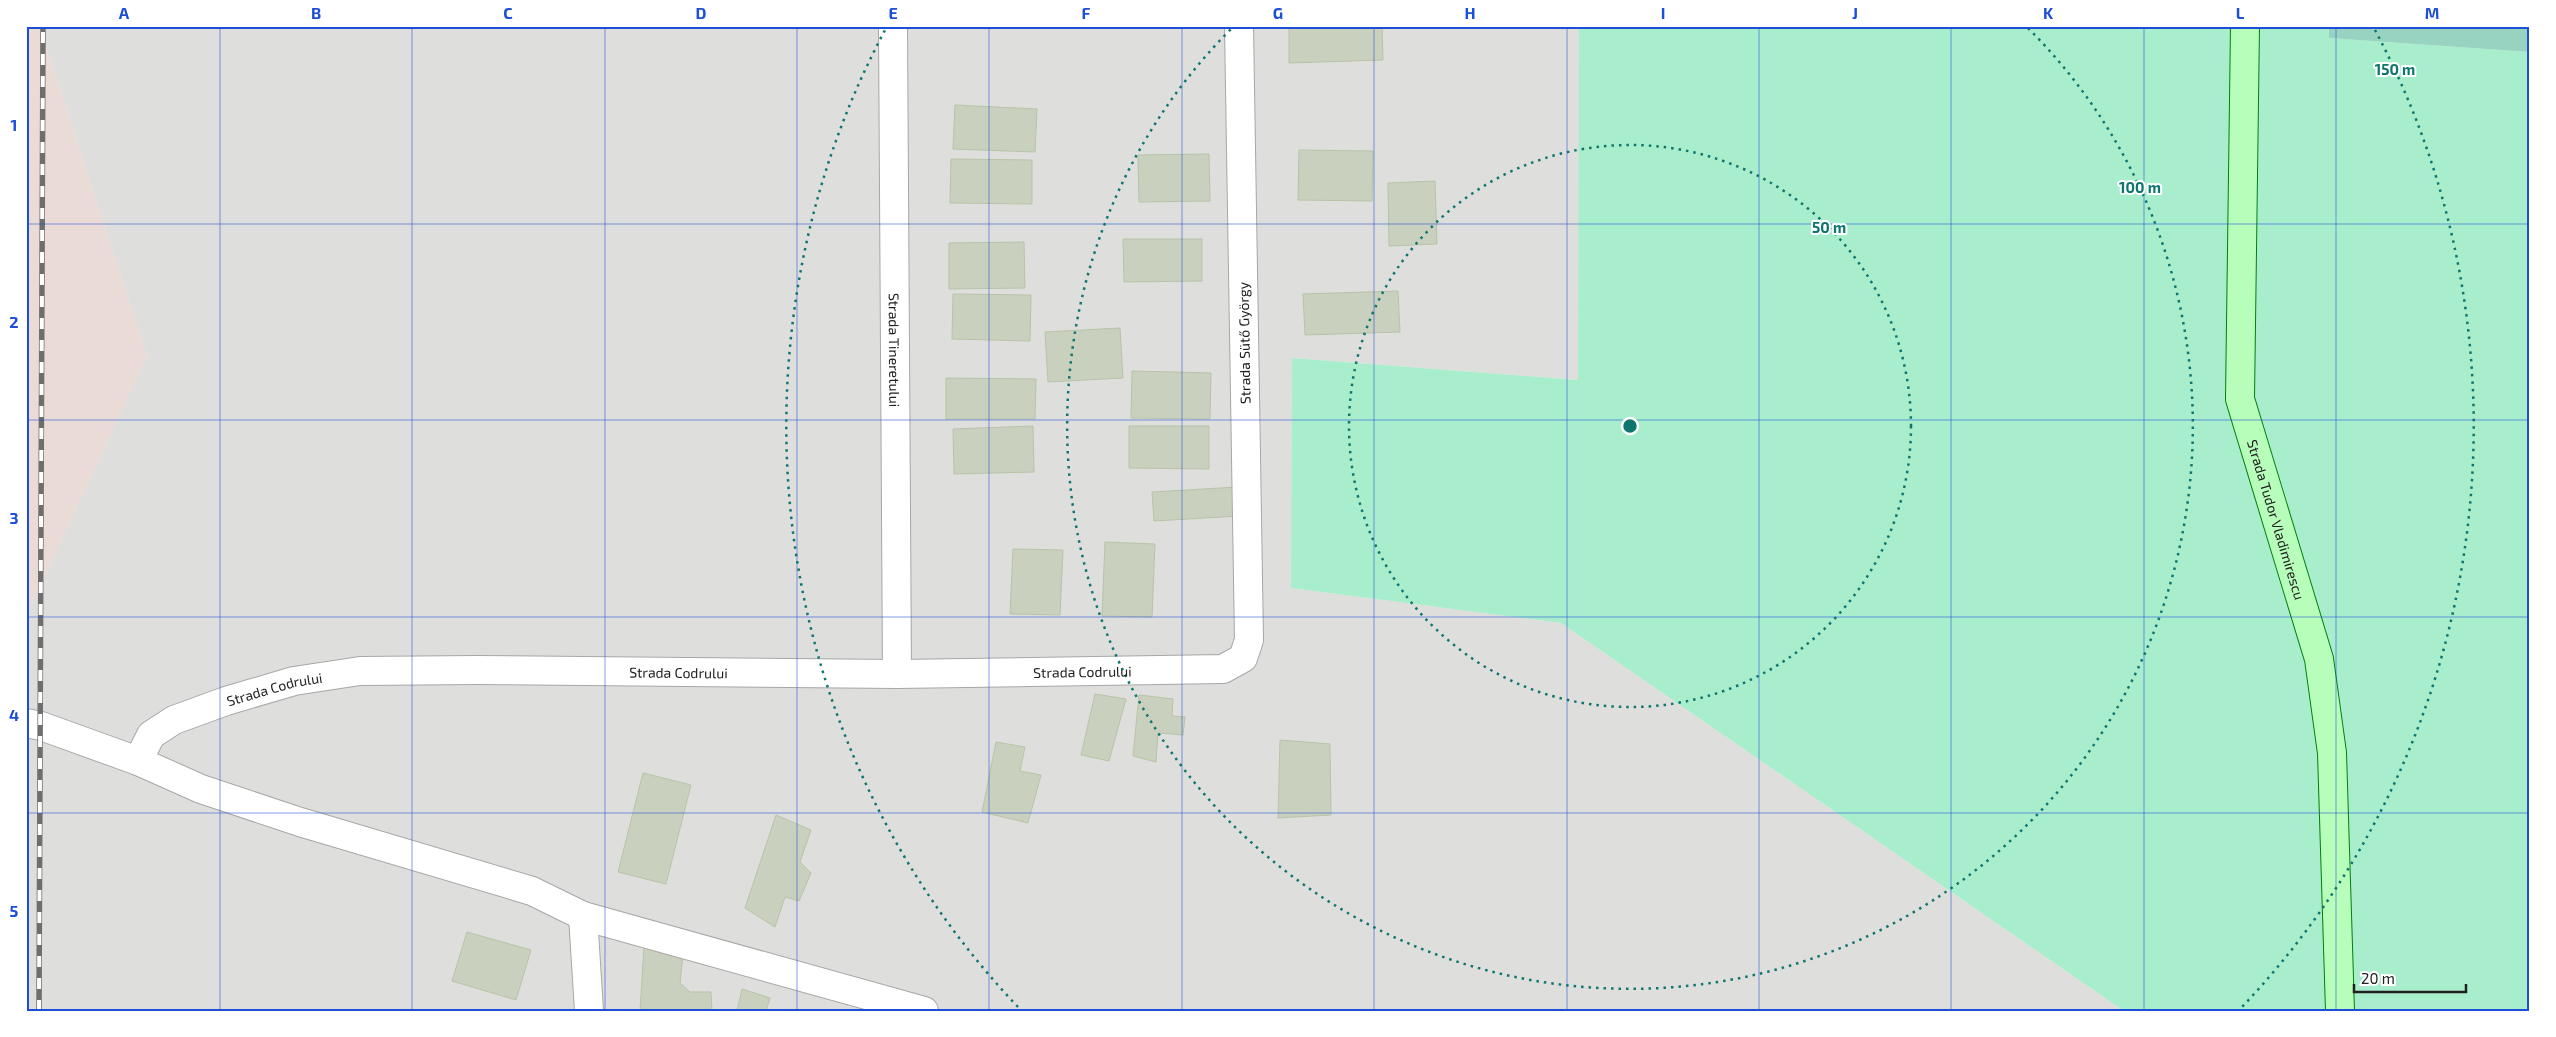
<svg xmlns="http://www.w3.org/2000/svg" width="2556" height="1037" viewBox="0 0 2556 1037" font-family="'Exo 2',sans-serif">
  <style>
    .residential { fill: #dededd }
    .industrial { fill: #ebdbd7 }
    .grass { fill: #a9eecc }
    .forest { fill: #98d3c1 }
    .building { fill: #c9d1be; stroke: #b7c4a7 }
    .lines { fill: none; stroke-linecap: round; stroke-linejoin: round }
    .street-casing { stroke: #a7a7a7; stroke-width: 30 }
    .secondary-casing { stroke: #007e0d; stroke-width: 30 }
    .street { stroke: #fff; stroke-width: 28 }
    .secondary { stroke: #b7feba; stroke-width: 28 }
    .rail-casing { stroke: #6e6e6e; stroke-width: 5.5 }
    .rail { stroke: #fff; stroke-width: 4; stroke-dasharray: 11; stroke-linecap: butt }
    .grid { fill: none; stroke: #1d4ed8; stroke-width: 1; stroke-opacity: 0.55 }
    .ring { fill: none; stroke: #0f766e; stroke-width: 2.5; stroke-dasharray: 2.5 5 }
    .labels { text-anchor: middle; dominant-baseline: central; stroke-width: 4; stroke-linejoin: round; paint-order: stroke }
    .street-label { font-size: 14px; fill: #202020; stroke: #fff }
    .centre { fill: #0f766e; stroke: #fff; stroke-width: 2.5 }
    .ring-label { font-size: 15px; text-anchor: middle; font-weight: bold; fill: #0f766e; stroke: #fff; stroke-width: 4; stroke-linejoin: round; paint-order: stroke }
    .neatline { fill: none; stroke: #1d4ed8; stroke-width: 2 }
    .grid-label { font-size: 16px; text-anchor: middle; font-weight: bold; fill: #1d4ed8 }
  </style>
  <rect width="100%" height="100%" fill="#eaf1e6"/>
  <!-- residential -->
  <path class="residential" d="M39,26H1579V380L1292,358L1291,588L1561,623L2124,1011H26V616L147,356Z"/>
  <!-- industrial -->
  <path class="industrial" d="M26,26H39L147,356L26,616Z"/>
  <!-- grass -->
  <path class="grass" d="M1579,26H2329L2330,38L2530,52V1011H2124L1561,623L1291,588L1292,358L1578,380Z"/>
  <!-- forest -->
  <path class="forest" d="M2329,26H2530V52L2329,38Z"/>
  <!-- building -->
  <path class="building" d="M1289,26H1382L1383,60L1289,63Z
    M955,105L1037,109L1035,152L953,149Z
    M1299,150L1373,151L1372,201L1298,200Z
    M1209,154L1210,201L1139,202L1138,155Z
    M951,159L1032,160V204L950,203Z
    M1435,181L1437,244L1389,246L1388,183Z
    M1123,239H1202V281L1124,282Z
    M1024,242L1025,288L949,289V243Z
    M1398,291L1400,332L1305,335L1303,294Z
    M953,294L1031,295L1030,341L952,339Z
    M1120,328L1123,378L1048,382L1045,332Z
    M1132,371L1211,373L1210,419L1131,418Z
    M946,378L1036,379L1035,419H946Z
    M1033,426L1034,472L954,474L953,429Z
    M1129,426H1209V469L1129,468Z
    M1237,487L1239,516L1154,521L1152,492Z
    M1105,542L1155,544L1152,617L1102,616Z
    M1013,549L1063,550L1060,615L1010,614Z
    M1095,694L1126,699L1109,761L1081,755Z
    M1139,695L1173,699L1172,716L1185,717L1183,735L1158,733L1156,762L1133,756Z
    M1280,740L1330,744L1331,815L1278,818Z
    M996,742L1025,747L1020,771L1041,775L1028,823L982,812Z
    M643,773L691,785L666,884L618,872Z
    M776,815L811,830L800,862L811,873L799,901L785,897L775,927L745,908Z
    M467,932L531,950L516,1000L452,981Z
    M644,946L683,954L680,983L690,992H711L712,1011H640Z
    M742,989L770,998L766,1011H737Z"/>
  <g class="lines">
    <defs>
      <g id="street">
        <path id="s1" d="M893,26L897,674"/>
        <path d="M26,723L41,726L138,761L201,789L300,822L532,891L583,916L924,1011"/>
        <path id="s2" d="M138,761L151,735L174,720L226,701L294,681L360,671L477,670L897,674L1223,669L1243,658L1249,640L1239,26"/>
        <path d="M583,916L589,1011"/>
      </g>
      <g id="secondary">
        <path id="s3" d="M2245,26L2240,399L2319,659L2332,753L2340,1011"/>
      </g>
    </defs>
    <!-- street casing -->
    <use href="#street" class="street-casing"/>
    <!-- secondary casing -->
    <use href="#secondary" class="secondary-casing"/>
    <!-- street -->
    <use href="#street" class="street"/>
    <!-- secondary -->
    <use href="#secondary" class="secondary"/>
    <defs>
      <path id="rail" d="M39,1011L43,26"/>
    </defs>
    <!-- rail casing -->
    <use href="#rail" class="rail-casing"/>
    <!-- rail -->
    <use href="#rail" class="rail"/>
  </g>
  <!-- grid -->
  <path class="grid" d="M220,26V1011M412,26V1011M605,26V1011M797,26V1011M989,26V1011M1182,26V1011M1374,26V1011M1567,26V1011M1759,26V1011M1951,26V1011M2144,26V1011M2336,26V1011M26,224H2530M26,420H2530M26,617H2530M26,813H2530"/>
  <!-- distance rings -->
  <g class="ring">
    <circle cx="1630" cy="426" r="281"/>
    <path d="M2028 28A563 563 0 1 1 1232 28"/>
    <path d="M1018 1007A844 844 0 0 1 885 30M2375 30A844 844 0 0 1 2242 1007"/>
  </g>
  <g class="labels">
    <!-- street labels -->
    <g class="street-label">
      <text transform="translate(1244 343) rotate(-91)">Strada Sütő György</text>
      <text stroke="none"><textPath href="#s1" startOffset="324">Strada Tineretului</textPath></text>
      <text stroke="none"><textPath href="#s3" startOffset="499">Strada Tudor Vladimirescu</textPath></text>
      <text stroke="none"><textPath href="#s2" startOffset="972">Strada Codrului</textPath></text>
      <text stroke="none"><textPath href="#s2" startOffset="568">Strada Codrului</textPath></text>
      <text stroke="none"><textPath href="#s2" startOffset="162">Strada Codrului</textPath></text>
    </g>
  </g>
  <circle cx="1630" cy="426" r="8" class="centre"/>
  <g class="ring-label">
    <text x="2395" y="75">150 m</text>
    <text x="2140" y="193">100 m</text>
    <text x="1829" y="233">50 m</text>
  </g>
  <!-- border -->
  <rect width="2556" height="1037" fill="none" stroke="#ffffff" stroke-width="55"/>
  <!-- scale -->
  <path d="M2354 984v8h112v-8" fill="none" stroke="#202020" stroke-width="2.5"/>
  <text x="2361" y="984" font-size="15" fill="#202020" stroke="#ffffff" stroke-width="4" paint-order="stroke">20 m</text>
  <rect x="28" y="28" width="2500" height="982" class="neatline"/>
  <g class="grid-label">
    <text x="124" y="19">A</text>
    <text x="316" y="19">B</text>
    <text x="508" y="19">C</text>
    <text x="701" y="19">D</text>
    <text x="893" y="19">E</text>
    <text x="1086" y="19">F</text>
    <text x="1278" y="19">G</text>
    <text x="1470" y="19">H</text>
    <text x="1663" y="19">I</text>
    <text x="1855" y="19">J</text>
    <text x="2048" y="19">K</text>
    <text x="2240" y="19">L</text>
    <text x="2432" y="19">M</text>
    <text x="14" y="131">1</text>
    <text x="14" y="328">2</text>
    <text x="14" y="524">3</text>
    <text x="14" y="721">4</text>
    <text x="14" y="917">5</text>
  </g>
</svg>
